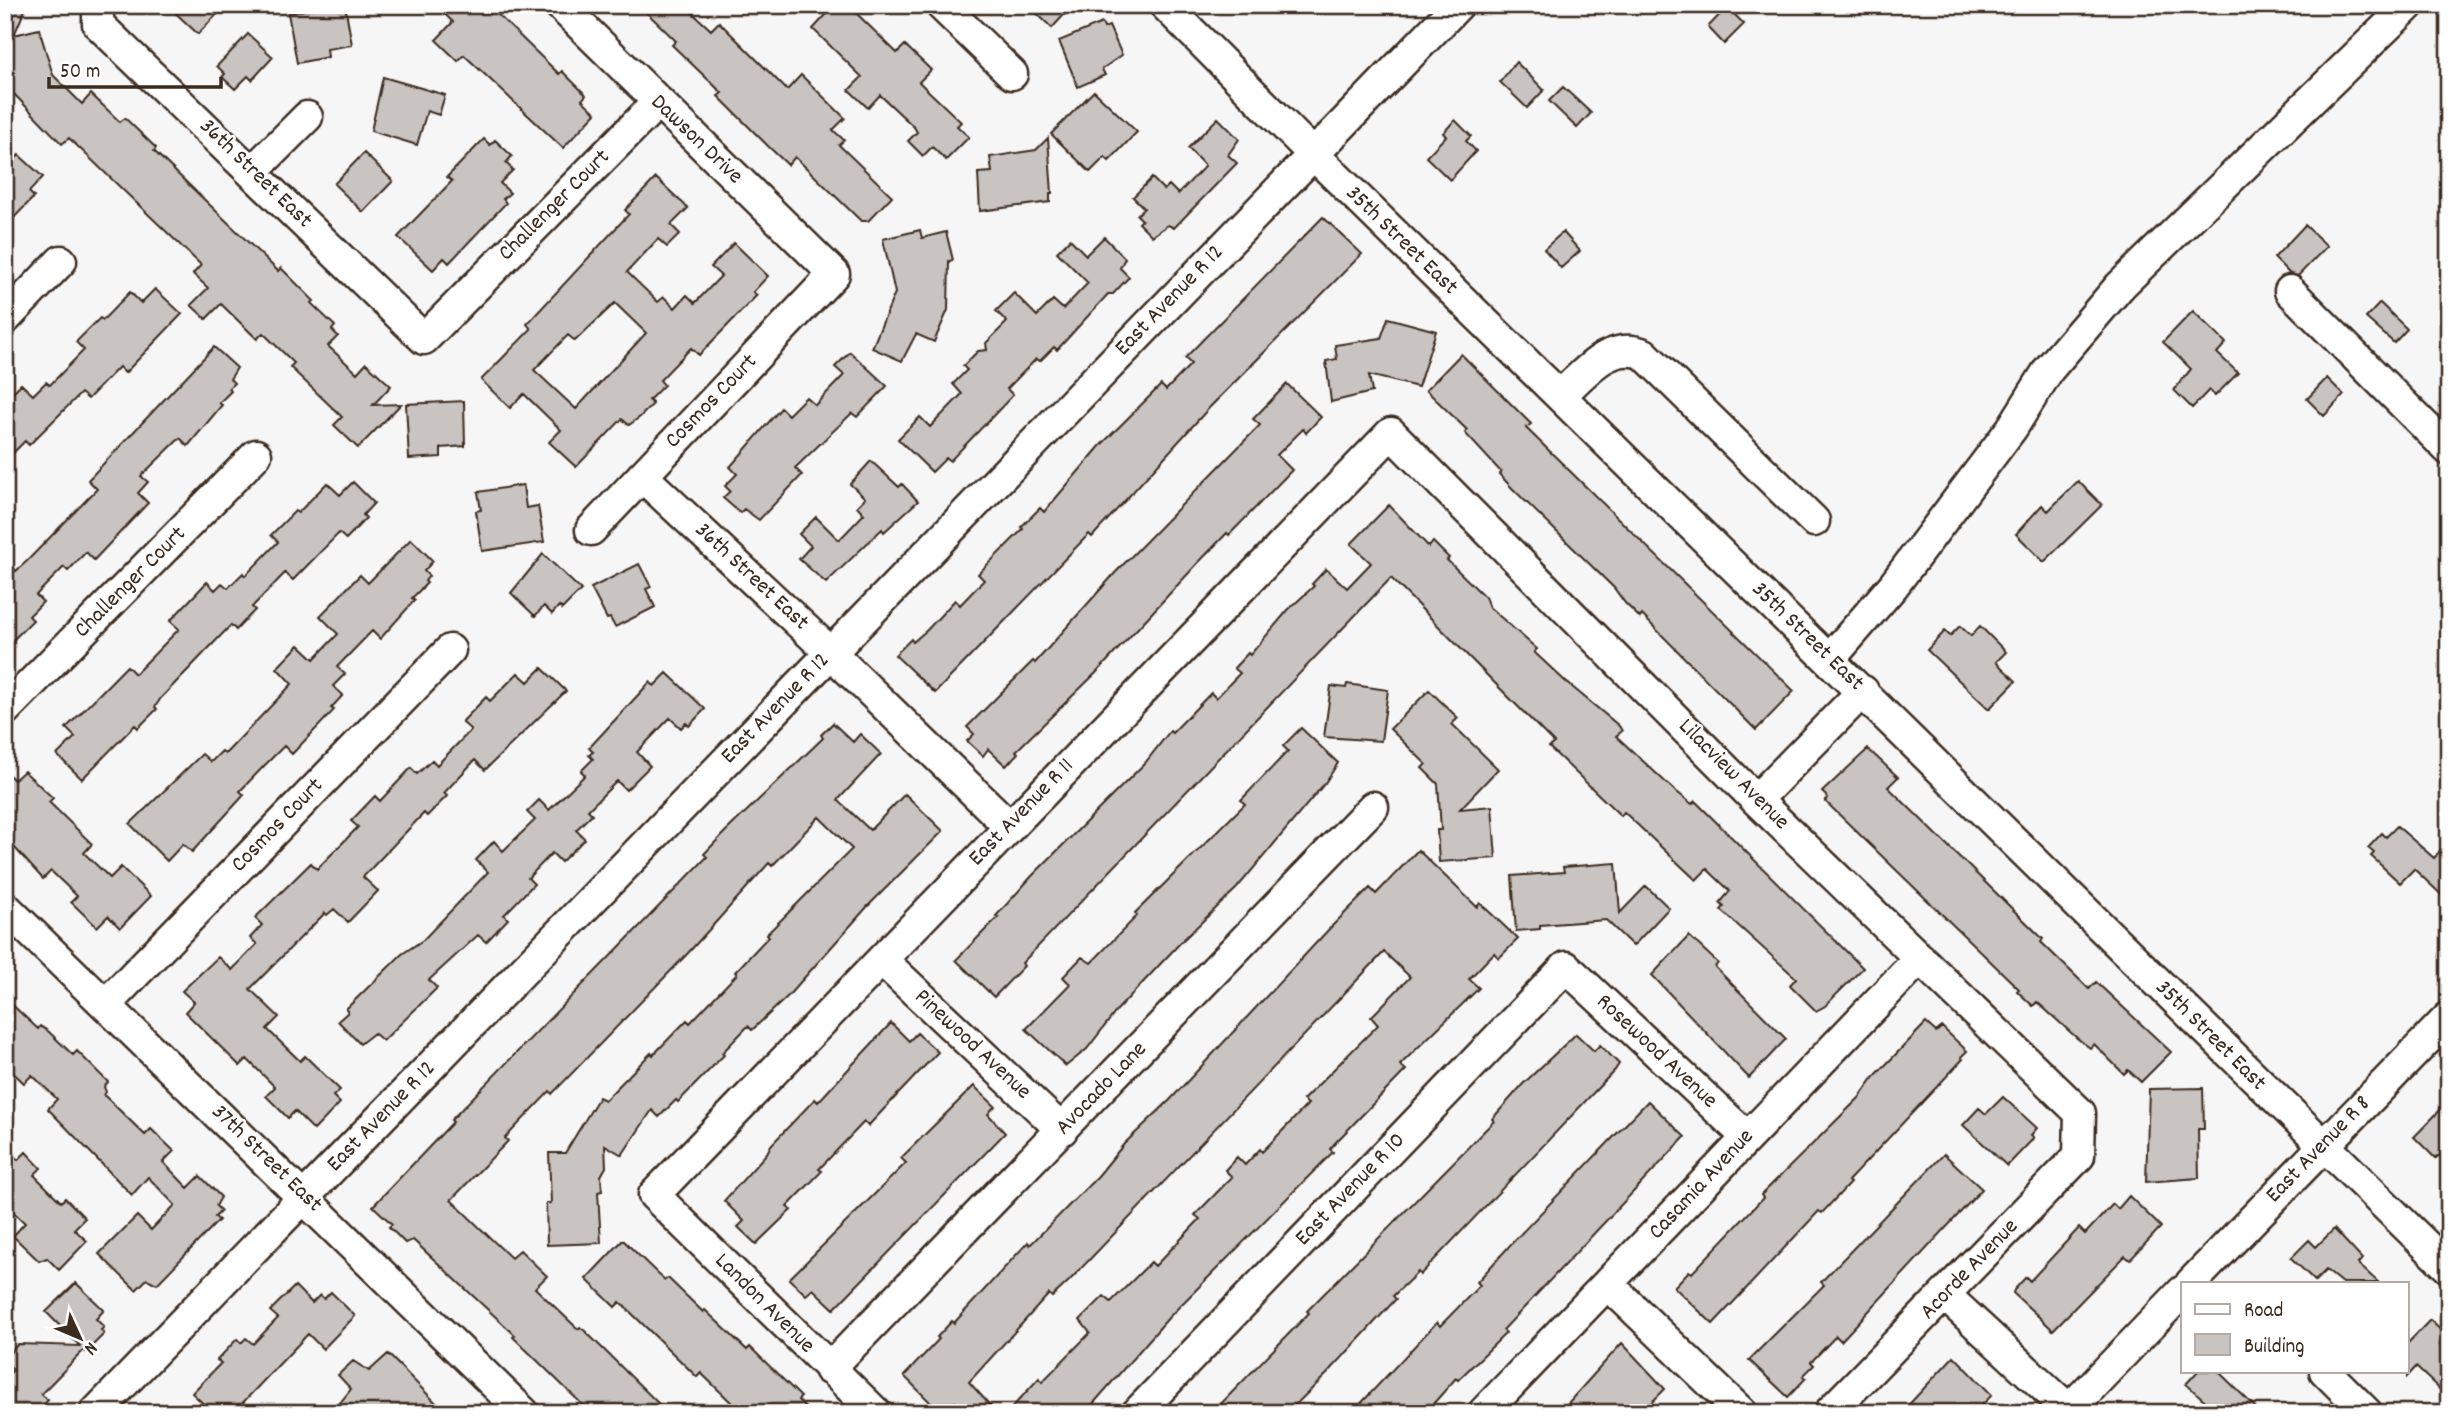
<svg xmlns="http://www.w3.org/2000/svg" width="2454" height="1418" viewBox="0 0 2454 1418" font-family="Dekko,sans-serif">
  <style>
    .building { fill: #c9c3c1; stroke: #3b2a1e; stroke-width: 2; fill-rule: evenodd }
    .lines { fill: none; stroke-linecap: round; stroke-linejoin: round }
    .minor-casing { stroke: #3b2a1e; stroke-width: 35 }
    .minor { stroke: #fff; stroke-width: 30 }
    .labels { text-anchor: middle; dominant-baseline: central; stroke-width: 5; stroke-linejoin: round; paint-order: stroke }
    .street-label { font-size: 23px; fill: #3b2a1e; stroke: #fff }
  </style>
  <rect width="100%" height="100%" fill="#f7f6f6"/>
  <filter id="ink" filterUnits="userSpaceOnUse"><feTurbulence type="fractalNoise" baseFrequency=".0143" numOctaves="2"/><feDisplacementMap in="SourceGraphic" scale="14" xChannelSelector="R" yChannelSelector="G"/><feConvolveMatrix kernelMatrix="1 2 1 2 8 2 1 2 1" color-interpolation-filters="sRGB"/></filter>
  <g filter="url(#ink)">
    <!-- building -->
    <path class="building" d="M5,5H27L14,35L39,29L53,75L82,104L91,94L120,122L125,118L156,148L154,151L278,271L281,268L314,301L311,303L335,326L332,330L338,336L328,346L357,373L366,363L391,386L373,405L401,404L358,448L334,425L342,417L290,367L294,363L263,333L257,339L221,304L206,319L191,305L208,288L193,274L201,265L69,138L62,144L12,92L5,94Z
      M167,5H226L198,34Z
      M332,5H345L352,45L327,49L328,57L297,63L288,13Z
      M435,5H488L559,74L562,71L586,95L582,100L596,113L563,148L464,55L458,61L436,40L453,22Z
      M639,5H684L711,30L719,22L787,90L801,75L845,118L833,130L844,140L839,145L892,196L868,221H861L795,157L788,165L769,147L718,96L722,93L672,45L676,41Z
      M835,5H848L897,53L905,45L931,70L919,82L961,122L957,126L969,137L946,160L932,147L923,156L908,141L917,132L914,127L880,95L868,108L849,90L862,77L813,29Z
      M1028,5H1073L1052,28Z
      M1727,7L1744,24L1724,44L1708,27Z
      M1102,23L1104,28L1109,26L1122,55L1102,69L1105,75L1078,87L1059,41Z
      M248,34L273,57L252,80L248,76L235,89L222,77L225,74L217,66Z
      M1516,62L1544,90L1527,108L1500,82Z
      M383,77L445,95L439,115L427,111L417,145L371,131Z
      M1563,87L1591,113L1577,128L1549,101Z
      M1094,91L1137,132L1109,161L1105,157L1090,172L1051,134Z
      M1218,118L1239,139L1228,155L1237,163L1174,228L1168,225L1152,236L1139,223L1142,220L1137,215L1144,208L1133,197L1152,178L1164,190L1169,185L1178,194L1205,166L1188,148Z
      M1455,120L1471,136L1466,141L1476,151L1450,180L1426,157L1446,136L1443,133Z
      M1048,138L1052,193H1050V202L980,211L978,173L992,172L990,157L1036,150Z
      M484,139L490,145L495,140L512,156L506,163L513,170L500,183L510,193L503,199L506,203L449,263L444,258L433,270L398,237L452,181L447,177Z
      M364,153L393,181L363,212L334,184Z
      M19,155L43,177L29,192L34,197L5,227V169Z
      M656,178L688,208L671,225L680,234L667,247L658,239L627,272L658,302L664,297L675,308L687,295L695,303L721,276L711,267L734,243L768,276L753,292L757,295L699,355L691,348L660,380L664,385L649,400L653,404L640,417L629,425L622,419L576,467L549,442L561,430L524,394L510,408L481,380L531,329L527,324L629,214L625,210ZM615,303L646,333L576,409L534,370L568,335L575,341Z
      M1323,217L1362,254L1209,408L1092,537L1089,534L935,693L895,655L911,639L913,642L927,630L955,600L960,605L984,580L978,574L1023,529L1021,527L1040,508L1044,512L1101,445L1161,385L1166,390L1191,364L1185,358Z
      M2305,225L2327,246L2298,276L2290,274L2274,258Z
      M920,230L922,238L946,232L953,260L949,261L948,310L934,342L916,334L902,361L872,348L895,293L883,239Z
      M1563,232L1580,251L1561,268L1544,249Z
      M1104,237L1125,258L1120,268L1129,277L1113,294H1108L1057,350L1054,347L1040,361L1036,359L1007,389L1013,395L950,461L946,458L932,472L898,439L920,417L930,427L962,394L953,384L967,370L963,366L978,351L987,350L986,343L1007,322L996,311L1014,293L1037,316L1053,300L1063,309L1088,283L1057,252L1070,239L1086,255Z
      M155,289L182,314L125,373L119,367L88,399L81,393L29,445L25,441L5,461V400L21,384L33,395L46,382L50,385L84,350L76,342L100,318L103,320L130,292L141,303Z
      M2380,303L2407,329L2394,343L2366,318Z
      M2193,311L2226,343L2217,353L2238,373L2215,396L2209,390L2192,408L2174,390L2191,369L2163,342Z
      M1388,318L1436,331L1418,387L1369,375L1372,392L1331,402L1326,361L1337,359L1335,345L1381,338Z
      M214,347L237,368L230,379L234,383L229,388L231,391L219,403L222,405L188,446L180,438L141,476L148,482L138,493L148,503L94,560L86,552L68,571L64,567L36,595L43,602L29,616L33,620L5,648V560L16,571L28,560L97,489L88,480Z
      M850,352L887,386L857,417L852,413L795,468L802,475L759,520L744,509L740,513L723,498L730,491L725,486L737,474L730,467L781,408L788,415L806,397L815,405L844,375L835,367Z
      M1461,354L1531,424L1526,428L1794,691L1756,730L1642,615L1640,618L1625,603L1614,588L1512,488L1499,474L1501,472L1465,433L1467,430L1426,390Z
      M2327,378L2344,395L2324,416L2307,399Z
      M1287,384L1321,417L1306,433L1303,429L1277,455L1292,470L1229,535L1227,533L1198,563L1098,671L1016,751L1018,753L1006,766L988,749L983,756L967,741L974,734L967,727L1033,661L1035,663L1115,573L1260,425L1253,419Z
      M464,401L465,446L441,448V457L409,459L406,404Z
      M871,461L899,487L902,484L918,501L884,532L882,529L826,583L799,559L811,546L799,534L816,517L839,540L864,514L857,506L865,498L850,484Z
      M2078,481L2102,505L2044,562L2016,534L2042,505L2048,511Z
      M353,482L374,503L363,515L366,518L346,539L339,533L293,580L285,573L252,607L255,610L236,630L231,625L161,698L155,707L157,709L138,728L135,725L82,779L57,755L75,737L66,728L127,666L135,674L179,629L170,621L207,582L215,590L222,583L228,588L243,573L245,576L278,542L271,535L295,511L298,513L327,483L340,495Z
      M523,485L526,508L538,506L544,542L482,551L476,511L481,510L478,492Z
      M1389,505L1429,547L1433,542L1449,558L1447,560L1485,597L1489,607L1537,649L1534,652L1565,681L1619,726L1622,731L1616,736L1673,789L1692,804L1695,801L1863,968L1825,1006L1816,1011L1790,985L1796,978L1721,910L1724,907L1720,903L1730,891L1707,869L1696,880L1624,812L1621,816L1549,747L1554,743L1391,578L1022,963L1024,966L994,997L956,960L998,917L996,916L1032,876L1145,763L1170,731L1172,733L1211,693L1216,698L1240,673L1234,668L1248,653L1250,655L1288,610L1314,586L1312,584L1326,569L1347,588L1371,563L1351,544Z
      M411,539L433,561L424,571L429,576L425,581L427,583L412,598L415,600L380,639L372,631L337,667L345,674L333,686L343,695L331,708L334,710L292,754L284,746L265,765L240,791L244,795L192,852L183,844L167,861L130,824L202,754L211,762L222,751L225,754L292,684L277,668L299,645L314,659L338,634L320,616L360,575L368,583Z
      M543,554L581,590L562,609L559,606L552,614L544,606L535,616L511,593Z
      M639,564L651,587L646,589L655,607L615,627L610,618L607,619L591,588Z
      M1960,626L1971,636L1980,626L2006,652L1996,662L2016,681L1989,709L1927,650L1945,631L1950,636Z
      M542,668L566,691L485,770L475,760L444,793L447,796L427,816L424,813L363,877L378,891L348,922L334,909L327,915L325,913L250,989L279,1017L267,1029L300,1061L305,1056L340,1090L333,1096L340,1103L314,1130L295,1111L288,1118L266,1096L275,1087L247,1059L240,1066L185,1012L194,1002L182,991L218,957L232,970L257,944L250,938L262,925L255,918L311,863L317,869L358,827L351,821L375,796L380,801L411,768L417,774L432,760L437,765L471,730L462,722L486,697L490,701L518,673L528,682Z
      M667,673L705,709L689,726L686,723L681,728L670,718L637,752L650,766L626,790L617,781L588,810L592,814L576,830L585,839L561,862L552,853L528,878L534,884L504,915L508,919L486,942L478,935L429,980L437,988L383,1041L374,1033L360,1044L338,1021L348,1012L346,1009L402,954L423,940L488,872L476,860L494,841L503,851L535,820L527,812L539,800L549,810L585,775L581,771L593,759L589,755L593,752L589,748L650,682L654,686Z
      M1347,684L1388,690L1381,741L1324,737L1331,686L1346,688Z
      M1429,690L1458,718L1452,724L1498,769L1460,809L1492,806L1496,858L1439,862L1437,830H1441L1438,784L1422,768L1426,764L1390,729Z
      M833,723L853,742L860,734L881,754L838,800L870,830L905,794L943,831L867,907L788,996L752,1030L748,1026L722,1053L724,1055L678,1102L676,1100L659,1117L652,1110L622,1155L605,1145L606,1167L601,1176L602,1191L598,1192L601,1243L547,1245L546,1203H551L549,1153H565L599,1097L605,1100L651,1053L653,1055L687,1020L690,1023L737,974L735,972L769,936L767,934L852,849L819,817L772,866L769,863L689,952L552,1094L550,1091L505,1138L508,1141L451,1200L511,1258L520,1250L547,1276L535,1288L578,1329L580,1327L585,1331L668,1413H591L513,1337L515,1335L413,1240L405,1243L389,1227L392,1224L373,1206L453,1122L451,1120L707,857L704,854L725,832L823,738L821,735Z
      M1301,728L1338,763L1325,783L1237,888L1182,941L1118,1009L1087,1049L1066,1066L1026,1029L1070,984L1063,977L1082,957L1091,963L1137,916L1135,913L1245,804L1241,800L1288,751L1283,746Z
      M1868,749L1898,777L1888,787L2043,939L2041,942L2089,989L2096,982L2171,1052L2141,1082L2128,1070L2124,1074L2094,1044L2090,1048L2078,1039L2037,1002L2033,1006L2017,991L2019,989L1825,801L1828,798L1822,792Z
      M5,771L14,780L24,771L53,798L49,802L92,844L84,853L110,878L121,867L151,896L120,928L108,916L97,927L71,902L77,896L51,871L43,879L5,837Z
      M2397,826L2434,858L2449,842V902L2414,869L2400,883L2371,856L2374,853L2368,848L2382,833L2386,837Z
      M1418,850L1477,907L1480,903L1518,939L1499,958L1494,953L1469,979L1479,988L1400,1065L1406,1070L1336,1142L1330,1149L1333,1152L1170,1316L1085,1413H1007L1039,1378L1042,1382L1090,1333L1080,1320L1104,1296L1111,1302L1151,1262L1155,1266L1200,1219L1195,1215L1232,1177L1225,1170L1237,1157L1245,1165L1260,1149L1262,1152L1308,1104L1303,1100L1378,1025L1371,1017L1410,977L1384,952L1069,1281L1052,1297L1049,1294L969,1382L997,1413H966L955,1402L941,1413L904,1376L939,1339L937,1337L952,1321L954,1323L1028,1242L1030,1245L1098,1176L1124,1144L1170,1100L1330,928L1370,888L1376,894Z
      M1616,863L1620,913L1646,886L1669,908L1633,946L1606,920L1540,925V929L1516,931L1512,876L1564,872L1563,867Z
      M1689,936L1718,963L1715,967L1786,1039L1749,1078L1652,975Z
      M5,998L38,1029L40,1026L48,1031L73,1055L77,1051L108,1082L104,1087L106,1092L104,1095L145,1135L151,1129L174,1151L163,1162L188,1188L200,1176L221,1197L216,1206L221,1211L215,1217L219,1220L157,1284L147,1279L136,1290L99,1254L137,1216L151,1230L175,1205L148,1177L132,1195L48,1109L57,1099L32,1075L24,1083L5,1065Z
      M891,1023L909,1041L917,1033L938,1052L868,1126L864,1122L819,1169L822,1171L787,1207L791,1210L756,1244L738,1227L744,1221L724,1201L767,1153L771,1145L815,1099L818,1102Z
      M1926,1023L1936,1032L1942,1027L1967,1051L1961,1057L1963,1059L1848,1181L1850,1183L1822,1213L1819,1211L1713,1324L1674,1287L1689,1271L1692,1273L1763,1198L1761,1195L1859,1098L1874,1077Z
      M1576,1034L1594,1051L1600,1045L1619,1064L1615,1070L1420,1275L1418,1272L1393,1296L1396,1299L1327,1374L1287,1413H1212L1309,1313L1307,1311L1494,1121L1492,1119L1523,1084Z
      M974,1086L995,1106L988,1114L1005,1133L834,1309L813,1289L806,1295L789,1279L906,1163L901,1158Z
      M2203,1088L2204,1129H2198L2199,1178L2146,1182L2149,1089Z
      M2003,1097L2037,1128L2031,1135L2034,1138L2007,1166L1963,1125L1979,1108L1986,1114Z
      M1648,1101L1685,1137L1503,1330L1506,1333L1458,1380L1456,1378L1425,1413H1352L1437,1322L1440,1326L1480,1285L1477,1282L1512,1243Z
      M2449,1101V1146L2436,1159L2414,1137Z
      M5,1147L18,1160L26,1152L41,1168L34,1175L61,1202L65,1198L85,1218L74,1229L87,1241L59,1270L47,1258L39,1261L13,1236L25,1223L5,1204Z
      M1944,1154L1982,1189L1841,1341L1836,1336L1811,1362L1814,1365L1803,1376L1806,1378L1788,1397L1749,1360L1824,1285L1821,1282Z
      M2129,1196L2161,1227L2130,1260L2125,1256L2053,1330L2013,1293L2014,1290L2026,1277L2030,1281L2079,1228L2085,1234L2113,1204L2118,1209Z
      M2334,1229L2362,1259L2358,1264L2379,1283H2342L2326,1270L2315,1281L2291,1258L2309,1240L2316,1247Z
      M623,1240L658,1274L665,1280L668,1278L703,1312L705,1310L747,1350L750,1347L801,1397L798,1400L810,1413H742L701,1373L697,1377L620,1302L615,1307L586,1279Z
      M76,1283L104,1310L96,1319L104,1327L101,1330L104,1334L86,1352L84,1350L41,1394L48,1400L36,1413H17L5,1402V1378L13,1370L5,1363V1358L18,1344L80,1346L46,1312Z
      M295,1286L312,1303L320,1295L324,1299L331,1292L355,1316L323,1349L308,1334L233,1413H213L192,1393L221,1363L217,1360L237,1339L241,1343L246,1338L253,1344L278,1318L270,1311Z
      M2430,1320L2448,1337L2440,1345L2449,1353V1398L2416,1367L2407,1377V1344Z
      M1622,1343L1665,1389L1641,1413H1559Z
      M388,1354L446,1413H349L340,1403L351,1389L338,1375L353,1361L369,1371Z
      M1954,1356L1992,1395L1974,1413H1901Z
      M2198,1371H2218L2261,1413H2219L2186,1384Z"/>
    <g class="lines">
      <defs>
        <path id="minor" d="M98,5V24L424,339L657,103
          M560,5L834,274L591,530
          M941,5L1012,74
          M1165,5L1313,154L2449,1268
          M253,171L307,117
          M2290,291L2449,450
          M5,319L61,261
          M1560,396C1584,374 1609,340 1644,354L1814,521
          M642,476L831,653L1009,826
          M1830,659L1893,586L2012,428L2049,369L2120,286L2409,5
          M5,710L256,455
          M1756,800L1863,691
          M5,907L524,1413
          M882,960L1062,1130
          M107,1003L450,650
          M2191,1283L2449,1017
          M1609,1285L1742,1413
          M1946,1296L2069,1410
          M829,1369L1373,807
          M2325,1371L2367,1413
          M95,1413L1458,5
          M876,1413L654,1195L1391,433L1756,800L2080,1113L2079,1156L1829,1413
          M1137,1413L1566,967L1747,1137
          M1483,1413L1920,958
          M2066,1413L2183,1291"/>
      </defs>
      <!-- minor casing -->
      <use href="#minor" class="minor-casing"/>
      <!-- minor -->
      <use href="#minor" class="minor"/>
    </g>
  </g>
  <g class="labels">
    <!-- street labels -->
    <g class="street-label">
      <text transform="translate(696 140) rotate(44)">Dawson Drive</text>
      <text transform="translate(255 174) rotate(44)">36th Street East</text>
      <text transform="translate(555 206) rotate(-45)">Challenger Court</text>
      <text transform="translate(1401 241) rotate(44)">35th Street East</text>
      <text transform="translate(1170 301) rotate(-46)">East Avenue R 12</text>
      <text transform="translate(712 402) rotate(-46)">Cosmos Court</text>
      <text transform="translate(751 577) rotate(43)">36th Street East</text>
      <text transform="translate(131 583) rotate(-45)">Challenger Court</text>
      <text transform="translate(1807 637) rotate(44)">35th Street East</text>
      <text transform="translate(776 709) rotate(-46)">East Avenue R 12</text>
      <text transform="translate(1733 775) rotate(45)">Lilacview Avenue</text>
      <text transform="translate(1022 813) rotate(-46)">East Avenue R 11</text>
      <text transform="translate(278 826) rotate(-46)">Cosmos Court</text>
      <text transform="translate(2210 1036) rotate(45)">35th Street East</text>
      <text transform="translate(972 1045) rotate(43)">Pinewood Avenue</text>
      <text transform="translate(1656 1052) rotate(43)">Rosewood Avenue</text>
      <text transform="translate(1102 1089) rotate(-46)">Avocado Lane</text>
      <text transform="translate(382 1117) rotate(-46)">East Avenue R 12</text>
      <text transform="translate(2319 1150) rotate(-46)">East Avenue R 8</text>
      <text transform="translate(266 1159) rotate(44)">37th Street East</text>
      <text transform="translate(1702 1185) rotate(-47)">Casamia Avenue</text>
      <text transform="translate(1351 1190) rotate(-46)">East Avenue R 10</text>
      <text transform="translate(1970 1270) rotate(-46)">Acorde Avenue</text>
      <text transform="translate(764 1304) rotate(45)">Landon Avenue</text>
    </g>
  </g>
  <!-- margin -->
  <rect width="2454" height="1418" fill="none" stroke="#fff" stroke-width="28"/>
  <rect x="14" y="14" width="2426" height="1390" fill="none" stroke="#3b2a1e" stroke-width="2.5" filter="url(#ink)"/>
  <!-- legend -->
  <rect x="2181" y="1282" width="228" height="91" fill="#ffffff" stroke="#b1aaa5" stroke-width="2"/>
  <rect x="2195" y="1304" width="35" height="10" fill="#ffffff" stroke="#b1aaa5" stroke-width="2"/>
  <text x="2244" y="1316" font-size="21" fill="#3b2a1e">Road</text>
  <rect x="2195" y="1334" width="35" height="21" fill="#c9c3c1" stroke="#b1aaa5" stroke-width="2"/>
  <text x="2244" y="1352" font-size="21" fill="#3b2a1e">Building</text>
  <!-- north arrow -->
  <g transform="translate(80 1338) rotate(134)" stroke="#ffffff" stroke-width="5" paint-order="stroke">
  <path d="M0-5L12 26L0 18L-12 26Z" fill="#3b2a1e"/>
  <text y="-10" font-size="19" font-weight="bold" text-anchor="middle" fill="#3b2a1e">N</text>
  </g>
  <!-- scale -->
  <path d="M49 77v10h172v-10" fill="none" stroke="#3b2a1e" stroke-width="3.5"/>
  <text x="60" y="77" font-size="21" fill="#3b2a1e" stroke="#ffffff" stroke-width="5" paint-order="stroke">50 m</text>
</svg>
